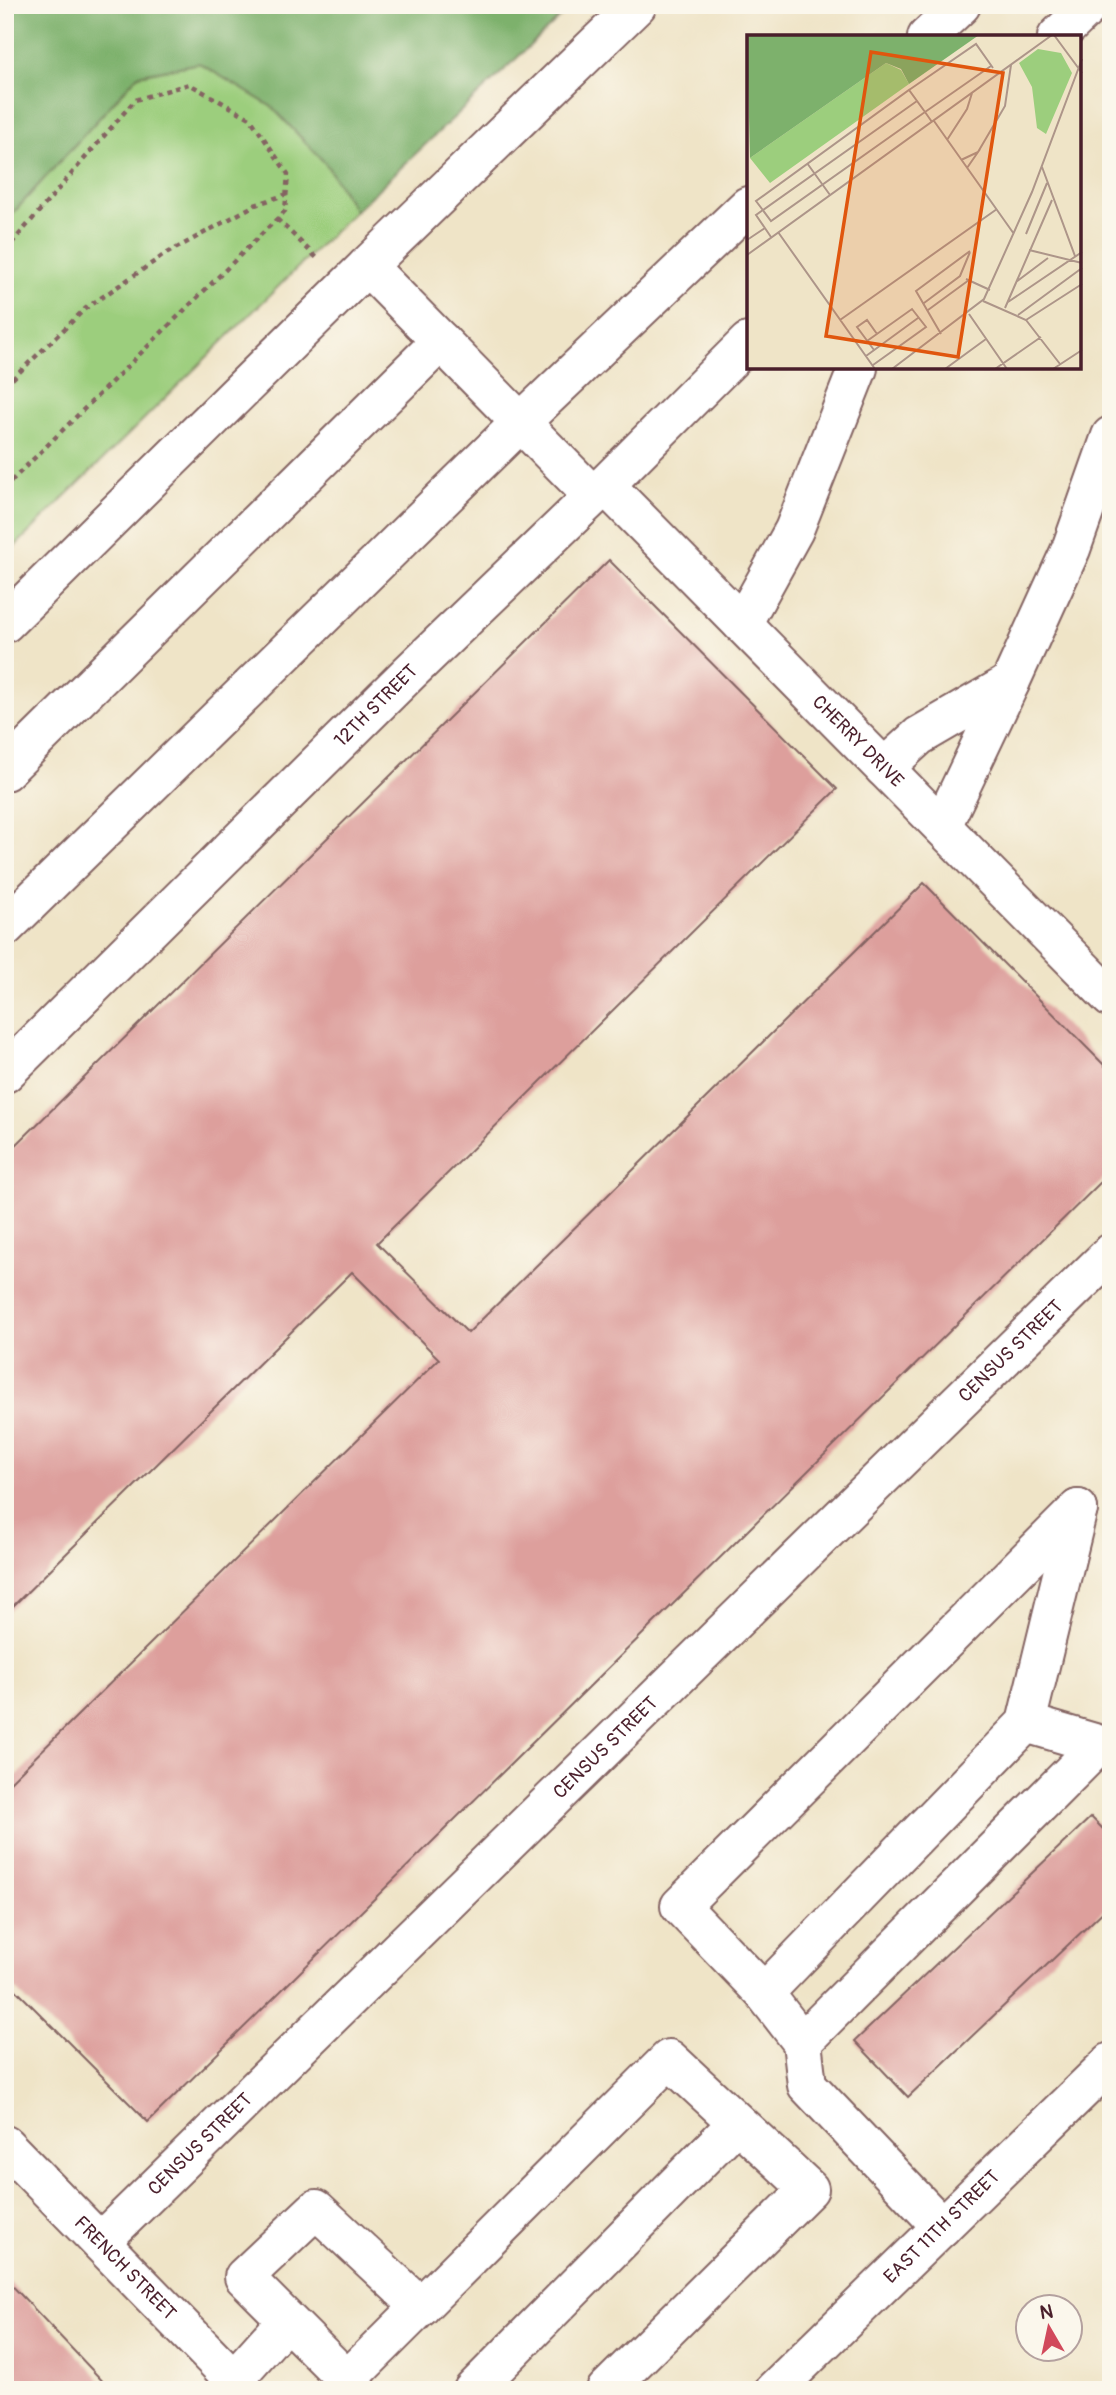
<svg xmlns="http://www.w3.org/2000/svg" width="1116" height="2395" viewBox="0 0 1116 2395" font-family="Pangolin,sans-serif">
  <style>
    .green { fill: #9cce7d; stroke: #737654; stroke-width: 2 }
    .forest { fill: #7db16c; stroke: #64684c; stroke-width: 2 }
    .building { fill: #dd9f9c }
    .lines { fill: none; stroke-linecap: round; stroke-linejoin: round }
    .minor-casing { stroke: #846462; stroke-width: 42 }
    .path { stroke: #846462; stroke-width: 4.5; stroke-dasharray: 5 5; stroke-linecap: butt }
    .minor { stroke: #fff; stroke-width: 38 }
    .labels { text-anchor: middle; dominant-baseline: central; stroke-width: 5; stroke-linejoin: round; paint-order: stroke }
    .street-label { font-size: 19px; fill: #4a1f2b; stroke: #fbf7ec }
    .inset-road { fill: none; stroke: #ad9589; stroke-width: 2 }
    .view { fill: #e0560e; fill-opacity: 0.15; stroke: #e0560e; stroke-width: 3.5 }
    .inset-edge { fill: none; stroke: #4a1f2b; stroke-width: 3.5 }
  </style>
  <rect width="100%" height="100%" fill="#fbf7ec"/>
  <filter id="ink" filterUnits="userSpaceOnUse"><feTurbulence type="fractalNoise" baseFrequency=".0143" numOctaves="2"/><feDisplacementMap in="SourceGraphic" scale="14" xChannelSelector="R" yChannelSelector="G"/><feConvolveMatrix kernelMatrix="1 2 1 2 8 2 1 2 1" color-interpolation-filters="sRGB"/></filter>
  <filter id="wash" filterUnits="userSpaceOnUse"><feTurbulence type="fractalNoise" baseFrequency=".00686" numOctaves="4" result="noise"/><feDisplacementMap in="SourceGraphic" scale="28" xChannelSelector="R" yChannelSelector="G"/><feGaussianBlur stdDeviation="1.57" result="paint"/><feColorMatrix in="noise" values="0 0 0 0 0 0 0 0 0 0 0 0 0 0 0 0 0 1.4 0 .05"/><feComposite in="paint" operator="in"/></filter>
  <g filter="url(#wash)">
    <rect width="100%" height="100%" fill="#efe4c7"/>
    <!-- green -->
    <path class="green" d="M199,63L272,107L326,164L355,211L5,556V222L138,75Z"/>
    <!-- forest -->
    <path class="forest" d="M5,5H573L355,211L326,164L272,107L199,63L138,75L5,222Z"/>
    <g id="blocks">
      <!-- building -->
      <path class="building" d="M609,560L837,789L377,1243L468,1333L924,883L1111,1072V1172L148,2122L5,1979V1787L439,1359L352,1272L5,1614V1156Z
        M1091,1817L1111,1837V1904L908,2097L855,2041Z
        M5,2278L111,2390H5Z"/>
    </g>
  </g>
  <g filter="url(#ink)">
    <use href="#blocks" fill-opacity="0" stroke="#846462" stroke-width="2"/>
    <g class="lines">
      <defs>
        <g id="minor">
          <path d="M927,37L961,5"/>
          <path d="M1057,37L1090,5"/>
          <path d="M367,266L637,5"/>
          <path id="s1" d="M605,485L1111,998"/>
          <path d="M5,623L367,266L593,496"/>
          <path d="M742,624L794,530L858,368"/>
          <path d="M1010,683L1071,549L1111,436"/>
          <path d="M884,768L919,736L1010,683L942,826"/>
          <path d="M5,771L441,341"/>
          <path d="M5,927L521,422L748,206"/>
          <path id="s2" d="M5,1073L409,673L605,485L748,342"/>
          <path d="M1026,1723L1111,1748"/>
          <path d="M764,1993L1026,1723L1078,1509"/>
          <path d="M802,2042L1099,1745"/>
          <path id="s3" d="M5,2145L244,2390"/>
          <path d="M942,2227L807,2085L802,2042L764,1993L680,1906L1078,1509"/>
          <path id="s4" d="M100,2242L1111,1253"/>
          <path d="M234,2379L286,2321"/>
          <path d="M347,2380L669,2059L809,2189L606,2390"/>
          <path d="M357,2390L244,2277L316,2209L421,2307"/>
          <path d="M473,2390L737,2123"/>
          <path id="s5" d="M774,2390L1111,2062"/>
        </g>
      </defs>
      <!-- minor casing -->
      <use href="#minor" class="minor-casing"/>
      <!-- path -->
      <path class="path" d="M277,219L319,260
        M5,251L135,100L189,84L250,118L288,174L285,211L5,487
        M5,386L86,308L164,255L255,205L287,194"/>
      <!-- minor -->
      <use href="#minor" class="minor"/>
    </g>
  </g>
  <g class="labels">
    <!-- street labels -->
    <g class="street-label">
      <text stroke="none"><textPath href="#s2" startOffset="522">12TH STREET</textPath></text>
      <text stroke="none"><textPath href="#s1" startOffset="360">CHERRY DRIVE</textPath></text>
      <text stroke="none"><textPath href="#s4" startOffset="1274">CENSUS STREET</textPath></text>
      <text stroke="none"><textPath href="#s4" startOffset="707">CENSUS STREET</textPath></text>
      <text stroke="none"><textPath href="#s4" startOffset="140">CENSUS STREET</textPath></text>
      <text stroke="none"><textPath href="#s5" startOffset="234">EAST 11TH STREET</textPath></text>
      <text stroke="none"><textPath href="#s3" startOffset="172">FRENCH STREET</textPath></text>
    </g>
  </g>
  <!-- overview -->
  <g transform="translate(747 35)">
    <rect width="334" height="334" fill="#efe4c7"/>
    <path d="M291,14L314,18L325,38L299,99L290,93L285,52L272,28ZM139,28L154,35L162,49L23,148L3,123Z" fill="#9cce7d"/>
    <path d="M0,0H232L162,49L154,34L139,28L3,123Z" fill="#7db16c"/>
    <path class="inset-road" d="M307,0L335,38M162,55L229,9L246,33M187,86L267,199M185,87L178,77L162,55L9,166L24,186L178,77L244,31M200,105L220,74L225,58M231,117L258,71L264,30M214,125L231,117L220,133M60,128L83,160M295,132L328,221M31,197L128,334M279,199L300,148M24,202L9,180L170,66M0,205L18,193M282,215L335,228M0,220L305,0M219,244L243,255M269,247L301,223M236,266L279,285L313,329M261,267L335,217M177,268L213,241L223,217M258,273L305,165M181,275L222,245M222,279L260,334M271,280L335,233M93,285L250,174M279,285L335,249M194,299L169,256L223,216M120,306L165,274L179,292L126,330M127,315L110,292L120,285L130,299M119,321L171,283M145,334L237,264L285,157L335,24M198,334L239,304M248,334L294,302M306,334L335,315"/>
    <path class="view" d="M124,17L256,38L211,322L79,301Z"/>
    <rect width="334" height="334" class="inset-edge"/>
  </g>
  <!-- margin -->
  <rect width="1116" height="2395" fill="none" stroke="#fbf7ec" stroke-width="28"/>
  <!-- north arrow -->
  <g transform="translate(1049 2328) rotate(351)"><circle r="33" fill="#fbf7ec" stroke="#b4a19f" stroke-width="2"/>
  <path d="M0-5L12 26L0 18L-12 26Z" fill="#d1495b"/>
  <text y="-10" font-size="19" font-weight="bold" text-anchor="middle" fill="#4a1f2b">N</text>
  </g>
</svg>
